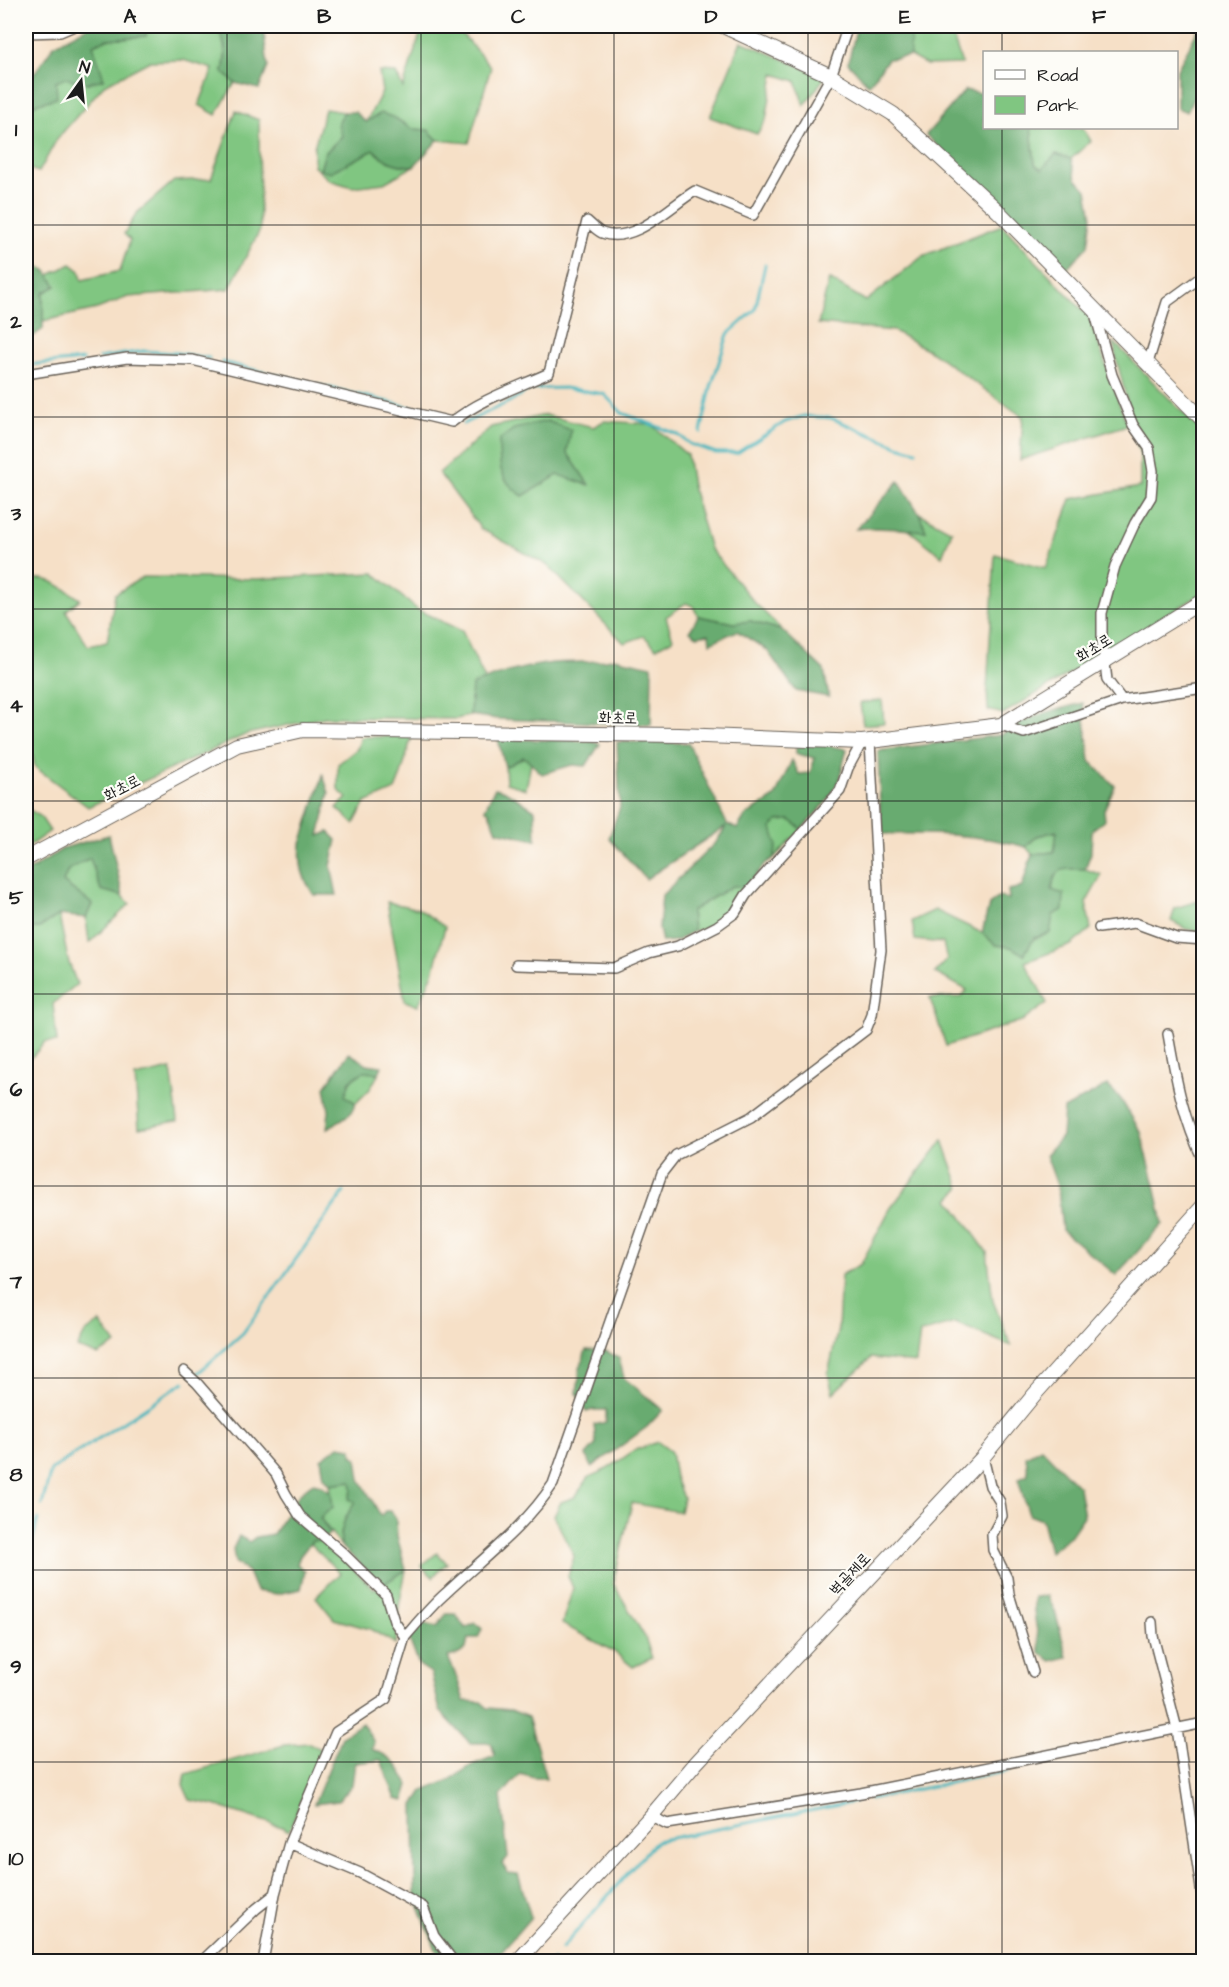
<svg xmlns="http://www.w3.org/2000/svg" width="1229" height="1987" viewBox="0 0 1229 1987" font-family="'Architects Daughter','Poor Story',sans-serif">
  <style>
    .green { fill: #80c681; stroke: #4e714e; stroke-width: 1.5 }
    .forest { fill: #68ab6f; stroke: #426446; stroke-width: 1.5 }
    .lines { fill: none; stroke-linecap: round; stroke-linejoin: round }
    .stream { stroke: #47b6be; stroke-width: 3 }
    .street-casing { stroke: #686158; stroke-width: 12 }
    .secondary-casing { stroke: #686158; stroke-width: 16 }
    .street { stroke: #fff; stroke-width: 9 }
    .secondary { stroke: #fff; stroke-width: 14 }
    .grid { fill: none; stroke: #1c1c1c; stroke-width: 1.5; stroke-opacity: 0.55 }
    .labels { text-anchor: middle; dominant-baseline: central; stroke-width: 4.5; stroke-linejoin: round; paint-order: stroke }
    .street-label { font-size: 16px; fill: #1c1c1c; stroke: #fdfcf7 }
    .neatline { fill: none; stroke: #1c1c1c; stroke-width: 2 }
    .grid-label { font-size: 20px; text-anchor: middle; font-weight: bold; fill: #1c1c1c }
  </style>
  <rect width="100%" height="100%" fill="#fdfcf7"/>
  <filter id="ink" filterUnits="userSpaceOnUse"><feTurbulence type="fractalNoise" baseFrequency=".0167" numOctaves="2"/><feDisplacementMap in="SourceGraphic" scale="12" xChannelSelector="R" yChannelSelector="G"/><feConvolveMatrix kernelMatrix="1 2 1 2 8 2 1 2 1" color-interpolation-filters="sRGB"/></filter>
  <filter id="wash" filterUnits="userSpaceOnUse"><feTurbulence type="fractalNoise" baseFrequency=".008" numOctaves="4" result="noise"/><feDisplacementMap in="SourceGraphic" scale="24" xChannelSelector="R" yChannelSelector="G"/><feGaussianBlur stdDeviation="1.35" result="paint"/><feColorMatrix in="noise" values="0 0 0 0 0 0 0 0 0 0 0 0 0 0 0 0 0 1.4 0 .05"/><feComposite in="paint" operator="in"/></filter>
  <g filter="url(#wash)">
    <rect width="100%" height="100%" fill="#f6e0c7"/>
    <!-- green -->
    <path class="green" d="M146,26H200L220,33C226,46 226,58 223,72L235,83L216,115L199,105L213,69L183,60L150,61L104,85L57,139L39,172L26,168V102L31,97L32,105L56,82L65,78L88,83L93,45L107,39L146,36Z
      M433,26H455L491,67L469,143L438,140L428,130L412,129L395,118L366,122L382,92L379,72L396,73L403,88L421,31Z
      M911,26H958L954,40L962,64L926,65L910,56Z
      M741,41L825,77L804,106L796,81L774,74L766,120L757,134L710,117Z
      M325,109L344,112L338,124L342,136L325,153L320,170L330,172L374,150C386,162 397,166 414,166L384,183L352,187L329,180L314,166V147Z
      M236,111L259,120L260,230L229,289L128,297L97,309L43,321V293L56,286L49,275L71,264L80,271L82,280L120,271L130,240L124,234L137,213L174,181L211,179Z
      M1031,128H1083L1091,141L1071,159L1056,154L1043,170L1035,164Z
      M1002,225L1089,317L1127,425L1020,460L1023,417L932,352L894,331L818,324L829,279L866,301L923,256Z
      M1114,342L1203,433V593L1003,714L988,710L987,690L995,554L1046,568L1071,499L1140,487V455L1115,353Z
      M545,415L593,427L604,421L651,424L687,455L693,491L710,549L755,603L783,631L751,621L734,623L698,616L693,606L686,603L666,617L673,639L656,648L644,636L624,643L547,565L481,529L439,473L491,427Z
      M919,513L952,531L942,556L909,530H926Z
      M374,573L418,610L462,631L485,680L472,686L470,715L457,719L325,717L247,734L88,807L35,767L29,739H26V667C40,648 30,644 26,626C23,612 26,595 26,581C47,573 63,588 80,599L66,611L88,646L107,642L115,594L143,577L256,579Z
      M882,700L884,723L863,725L860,703Z
      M412,736C406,755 403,773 395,790L365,803L354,824L337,808L347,798L338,790V764L357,749L361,737Z
      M524,757L531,763L526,789L506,783L505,767Z
      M26,808L40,816L50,831L26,848Z
      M790,820L802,829L774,858L772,828L777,821Z
      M1057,831L1055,852L1032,854L1026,847L1037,836Z
      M90,857L101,890L123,896L130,904L89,943L86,918L92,904L63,882L68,870Z
      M1067,868L1085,869L1102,875L1086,903L1091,929L1071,945L1025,962L1047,1003L1024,1020L946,1046L930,998L961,997L967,990L935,973L947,960L943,943L915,940L912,921L935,910L982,933L996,945L1011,947L1050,933L1053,879L1059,871Z
      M732,886L746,887C734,906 717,930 693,931L691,911Z
      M1198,901L1203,903V932L1186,929L1171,921L1175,908Z
      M387,902L419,909L445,927L433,973L418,1006L405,1001Z
      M59,915L68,960L77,984L53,1004L57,1042H45L34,1055L26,1061V928H39Z
      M171,1069L178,1121L139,1128L135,1077Z
      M363,1072L379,1073L370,1089L356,1103L344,1096L350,1081Z
      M943,1140L960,1188L949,1199L987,1252L993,1301L1011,1346L955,1323L920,1333L916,1363L871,1358L833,1393L828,1374L838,1329L841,1275L861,1264L890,1209Z
      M100,1322L116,1344L98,1355L77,1348L85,1333Z
      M658,1442L671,1452L675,1477L683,1498L680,1512L632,1503L613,1583L645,1637L652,1658L633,1667L613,1651L562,1624L573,1588L568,1576L574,1556L554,1516L561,1502L575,1497L589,1477L607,1469L635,1450Z
      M351,1481L355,1502C346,1516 339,1528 341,1546L320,1518L333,1507L330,1484Z
      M323,1540L374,1589L406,1570L399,1606L396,1644L370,1629L334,1619L316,1597L340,1573L310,1544L312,1541Z
      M437,1553L447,1563L433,1577L421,1566Z
      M309,1743L321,1749L289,1831L282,1827L214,1805L190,1800L183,1785L186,1774L284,1745Z"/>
    <!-- forest -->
    <path class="forest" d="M89,26H146V36L107,39L93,45L104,79L88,83L65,78L56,82L57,98L32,105L29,81L54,45Z
      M200,26H263L268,67L259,89L235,83L223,72C226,58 227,47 220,33Z
      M857,26H911L910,56L888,59L869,85L848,63Z
      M1200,26H1203V81H1201L1187,112L1177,108V70Z
      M965,90L984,94V128H1031L1035,164L1042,169L1056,154L1071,159L1076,179L1087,190L1092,217L1088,246L1066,269L926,135Z
      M344,112H355L366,122L381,113L395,118L412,129L428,130L438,140L414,166C396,166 386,162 374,150L330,172L320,170L325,153L342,136L338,124Z
      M26,261L46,270L56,286L43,293V329L32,337H26Z
      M547,421L571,430L567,452L589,485L558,475L523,496C499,481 499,467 499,440L514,429Z
      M899,481L919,513L926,531C903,530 879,526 856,529Z
      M698,616L734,623L751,621L783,631L824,670L829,697L796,691L767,650L737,631L710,643L709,634L697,636L690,631Z
      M614,658L652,666L651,725L497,719L470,715L472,685C498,674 525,666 553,663C573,661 594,664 614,658Z
      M1083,703L1090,761L1115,786L1104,810L1105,820L1092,830L1091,853L1085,869C1064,868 1054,867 1052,890L1064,894L1063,910L1053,915L1050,933L1034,938L1024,955L1011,947L996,945L982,933L989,905L999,897L1009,899L1008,890L1022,887L1032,854L1054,852L1057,831L1037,836L1026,847C980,834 929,833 881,834L878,751L1001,735L1021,722L1044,713Z
      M498,739L588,741L600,744L586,766L572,765L542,774L524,757L505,767Z
      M617,742L688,743L727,824L737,829L745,816L775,797L792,760L799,774L810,773L815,758L796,754V745H823L847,749L839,780L828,800L802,829L790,820L777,821L772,828L777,845L774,858L766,863L746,887L732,886L691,911L693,931L677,941L662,942L659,929L662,895L717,841L726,826L646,879L609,838L620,807Z
      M323,775L329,793L319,836L329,832L337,840L331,866L337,895H314C302,877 299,866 301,844Z
      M495,788L505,791L535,810L536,840L497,831L489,812L485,809Z
      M109,835L123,896L101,890L90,858L68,870L63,882L92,904L86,918L59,915L39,928H26V873L64,848Z
      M349,1053L367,1064L382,1066L379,1073L363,1072L350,1081L345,1096L356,1103L350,1114L327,1129L329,1111L325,1087Z
      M1107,1085L1120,1098L1141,1132L1156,1189L1163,1224L1116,1275L1062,1230L1058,1188L1046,1155L1062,1136L1064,1109Z
      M586,1350L606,1351L619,1358L624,1378L663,1410L647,1427L592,1467L586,1455L596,1444L594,1425L606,1422V1410H593L586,1412L577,1393L580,1368Z
      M339,1446L351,1448L353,1456L357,1458L360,1479L381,1516L385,1511H391L396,1519L397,1536L406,1570L382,1585L341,1546C339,1528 346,1516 355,1502L349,1499L352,1490L351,1481L330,1484L324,1477L321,1459Z
      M1041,1448L1079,1487L1084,1516L1071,1535L1050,1552L1042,1520L1029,1515L1018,1479L1028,1474L1026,1456Z
      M313,1483L321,1485L331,1492L333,1507L320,1518L330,1533L323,1540L312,1541L300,1556L297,1564L305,1571L301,1589L277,1594L256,1591L248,1572L235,1562L233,1549L239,1536L249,1542L256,1537L273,1534L300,1493Z
      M1047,1596L1055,1611L1067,1657L1051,1661L1040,1653C1039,1634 1032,1616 1034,1597Z
      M446,1614H456L465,1628L476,1623L482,1629L478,1638H468L466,1649L459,1654L448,1657L457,1678L464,1701L481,1702L488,1708L511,1710L528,1717L546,1778H534L520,1774L501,1796L508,1857L502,1864L508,1873L518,1874L531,1917L493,1961H439V1957L415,1897L414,1805L423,1791L448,1781L472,1765L495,1756L491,1743H470L440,1711L431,1673L419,1665L409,1639L422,1623L437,1627Z
      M362,1723L374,1742L372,1749C393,1757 399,1766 409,1785L404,1801L396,1799L381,1760L355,1763L352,1785L338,1801L314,1804L342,1737Z"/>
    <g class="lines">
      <!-- stream -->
      <path class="stream" d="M99,358L143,351L178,353L209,358
        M222,362L447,416
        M26,365L83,360
        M463,424L511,401L530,389L565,388L604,394L622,413L677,434L690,444L716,453H737L785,422L804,416L831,418L898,446L916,451
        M701,432L711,387L728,334L755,310L765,265
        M198,1373L243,1333L344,1192
        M42,1505L51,1470L184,1382
        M26,1567L38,1519
        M870,1799L1008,1771
        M562,1948L656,1841L855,1802
        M551,1962L553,1960"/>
    </g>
  </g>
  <g filter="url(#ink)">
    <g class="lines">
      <defs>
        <path id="street" d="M26,33L60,32L74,26
          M1094,310L1112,375L1133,425L1149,448L1153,471L1151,497L1135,523L1115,566L1102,613V640L1107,680L1122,700
          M1147,366L1167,302L1204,275
          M26,374L127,358L192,360L452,422C481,399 516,388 549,373L587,221C592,225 597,231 602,233C634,245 670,206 695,191L753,215L831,76L848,26
          M1001,725L1024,733L1122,700L1204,688
          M1099,928L1135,923L1176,938L1204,940
          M516,965L614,968L649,953L678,946L717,926L735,913L746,895L840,791L848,768L862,742
          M1168,1034C1176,1080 1183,1119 1204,1162
          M184,1371L197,1383L276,1474L286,1494L300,1516L343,1553L386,1595L394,1621L405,1637L386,1699L336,1732L289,1843L275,1894L263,1962
          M983,1457L990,1486L1000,1502L1002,1516L992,1535L993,1550L1007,1578L1009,1594L1033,1672
          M1152,1622L1153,1636L1177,1729L1204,1908
          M405,1637C418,1622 431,1606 446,1593C483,1558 525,1527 553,1484L662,1173L676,1155L751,1117L866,1030L872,1015L881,950L870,741
          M651,1816L667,1824L861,1793L1204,1723
          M289,1843L360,1873L423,1907L434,1936L454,1962
          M201,1962L256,1909L275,1894"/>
        <path id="secondary" d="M723,26L831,76L893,114L998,211L1204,421
          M26,859L237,745L303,730L679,735L862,742L1001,725L1204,600
          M517,1962L651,1816L696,1763L983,1457L1034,1395L1204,1205"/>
      </defs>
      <!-- street casing -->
      <use href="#street" class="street-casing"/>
      <!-- secondary casing -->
      <use href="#secondary" class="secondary-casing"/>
      <!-- street -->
      <use href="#street" class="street"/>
      <!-- secondary -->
      <use href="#secondary" class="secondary"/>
    </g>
  </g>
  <!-- grid -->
  <path class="grid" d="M227,26V1962M421,26V1962M614,26V1962M808,26V1962M1002,26V52M1002,128V1962M26,225H1204M26,417H1204M26,609H1204M26,801H1204M26,994H1204M26,1186H1204M26,1378H1204M26,1570H1204M26,1762H1204"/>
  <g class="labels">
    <!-- street labels -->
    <g class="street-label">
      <text transform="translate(1094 648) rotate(-32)">화초로</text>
      <text transform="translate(618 718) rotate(1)">화초로</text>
      <text transform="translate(122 788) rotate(-28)">화초로</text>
      <text transform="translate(850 1574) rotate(-47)">벽골제로</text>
    </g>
  </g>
  <!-- margin -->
  <rect width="1229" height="1987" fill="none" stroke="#fdfcf7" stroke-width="66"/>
  <!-- legend -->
  <rect x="983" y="51" width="195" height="78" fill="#fdfcf7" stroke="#a3a29f" stroke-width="1.5"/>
  <rect x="995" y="70" width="30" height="9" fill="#ffffff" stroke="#a3a29f" stroke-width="1.5"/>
  <text x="1037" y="81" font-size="18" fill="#1c1c1c">Road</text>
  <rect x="995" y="96" width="30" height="18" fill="#80c681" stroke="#a3a29f" stroke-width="1.5"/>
  <text x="1037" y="111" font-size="18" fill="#1c1c1c">Park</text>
  <!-- north arrow -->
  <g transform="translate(81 81) rotate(15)" stroke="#fdfcf7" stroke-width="4.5" paint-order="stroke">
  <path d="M0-4.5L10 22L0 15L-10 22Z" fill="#1c1c1c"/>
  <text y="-9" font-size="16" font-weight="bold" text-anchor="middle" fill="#1c1c1c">N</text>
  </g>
  <rect x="33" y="33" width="1163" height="1921" class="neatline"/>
  <g class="grid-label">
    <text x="130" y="23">A</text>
    <text x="324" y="23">B</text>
    <text x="518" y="23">C</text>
    <text x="711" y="23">D</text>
    <text x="905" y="23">E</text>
    <text x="1099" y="23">F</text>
    <text x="16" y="136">1</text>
    <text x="16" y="328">2</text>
    <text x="16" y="520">3</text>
    <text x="16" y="712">4</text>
    <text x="16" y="904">5</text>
    <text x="16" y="1096">6</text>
    <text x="16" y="1288">7</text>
    <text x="16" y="1481">8</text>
    <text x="16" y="1673">9</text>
    <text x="16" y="1865">10</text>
  </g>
</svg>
